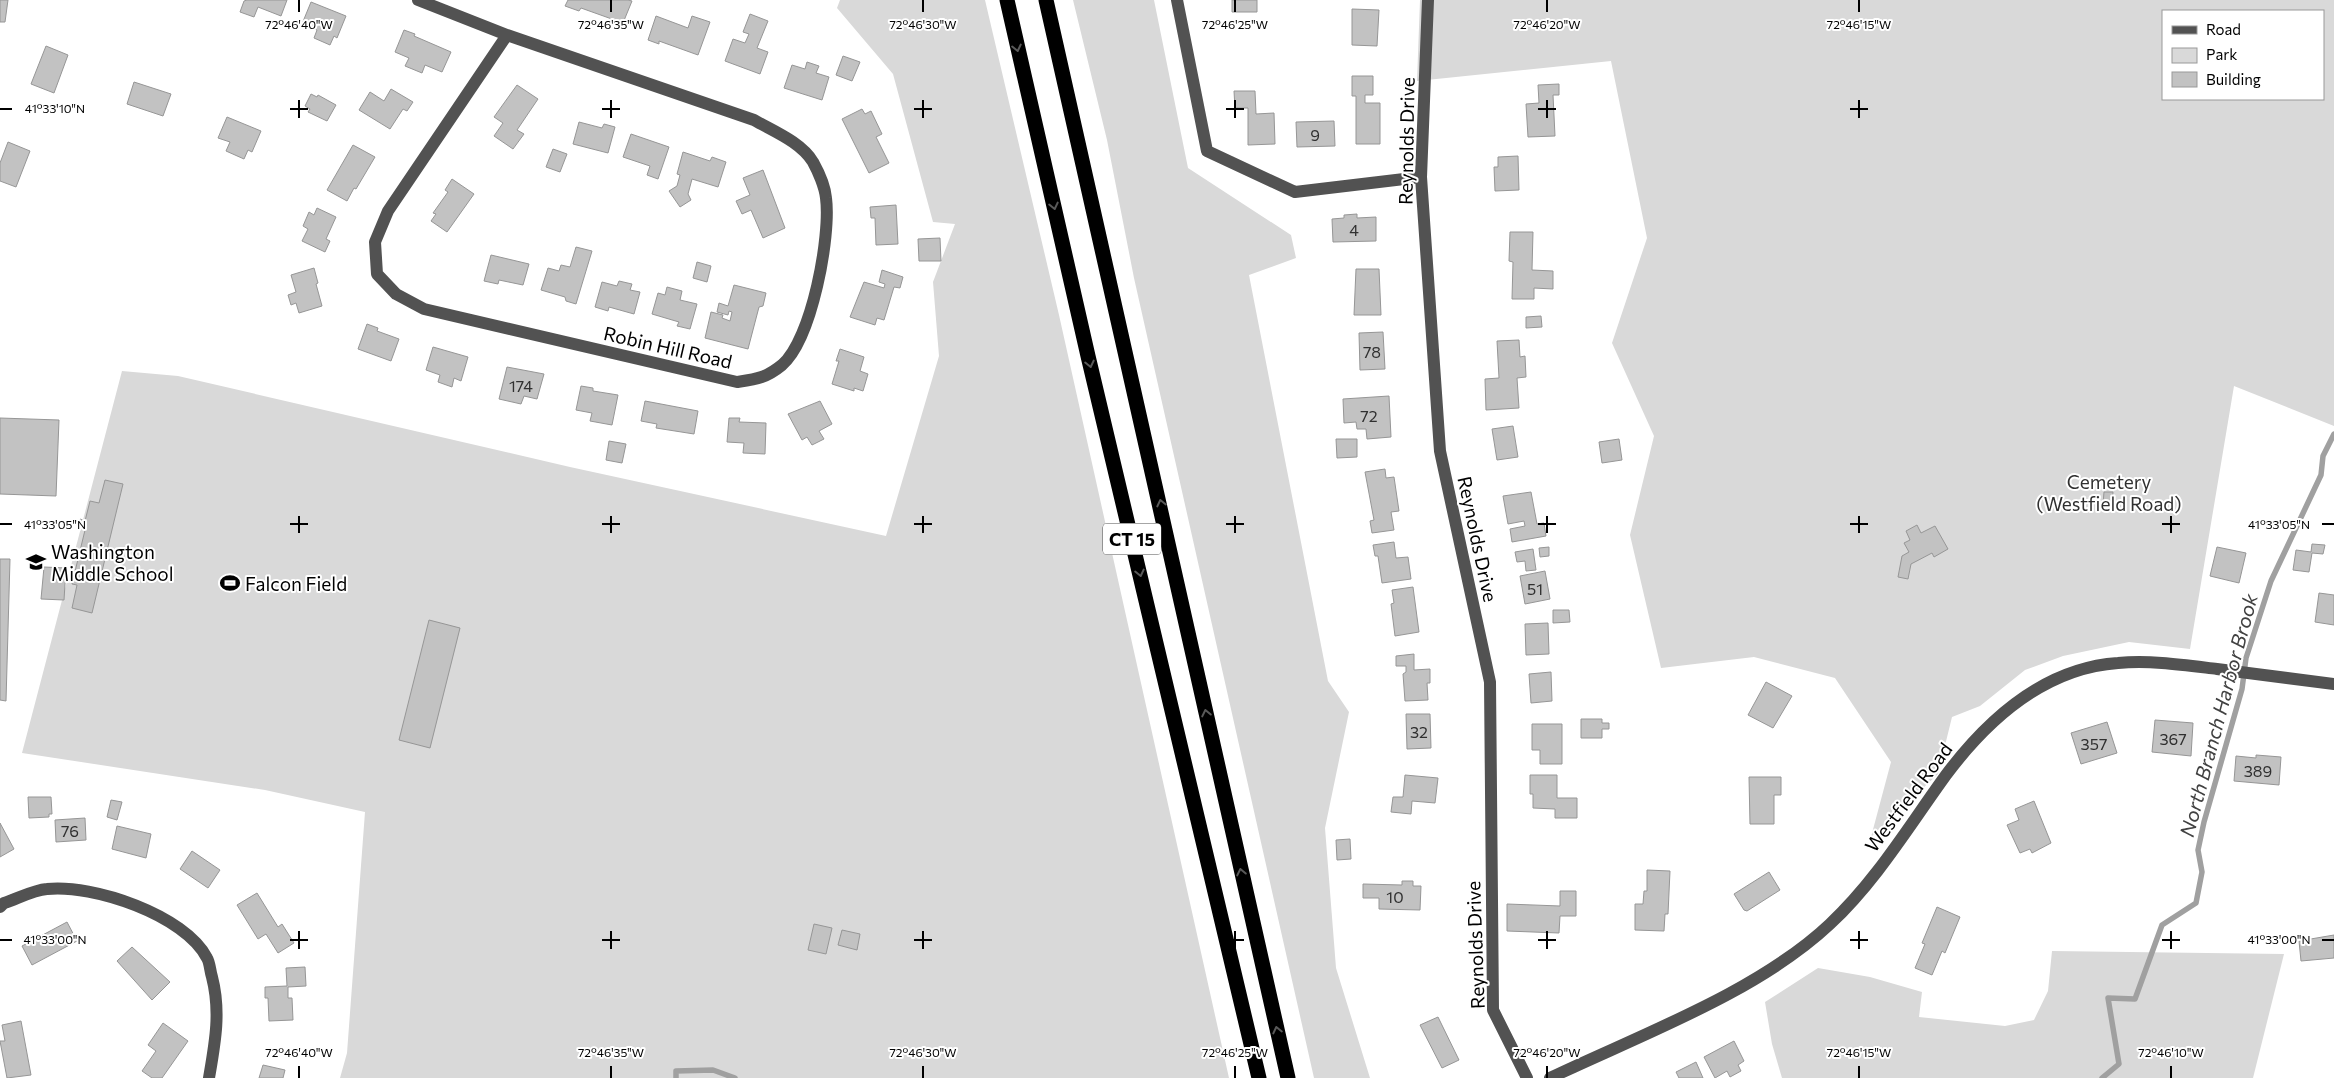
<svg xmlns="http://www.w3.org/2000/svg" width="2334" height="1078" viewBox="0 0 2334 1078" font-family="Commissioner,sans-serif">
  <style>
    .green { fill: #d9d9d9; fill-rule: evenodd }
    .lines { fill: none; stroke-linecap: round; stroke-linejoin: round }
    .stream { stroke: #a0a0a0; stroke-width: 5.5 }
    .building { fill: #c2c2c2; stroke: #969696 }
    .minor { stroke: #525252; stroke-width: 12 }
    .highway { stroke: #000; stroke-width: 15 }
    .oneway { stroke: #595959 }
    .ticks { fill: none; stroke: #000; stroke-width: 2 }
    .labels { text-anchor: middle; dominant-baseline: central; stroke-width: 4; stroke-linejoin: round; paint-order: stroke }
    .number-label { font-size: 16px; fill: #303030 }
    .shield { fill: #fff; stroke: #4c4c4c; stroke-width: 1 }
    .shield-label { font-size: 18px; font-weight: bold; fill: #000 }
    .street-label { font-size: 19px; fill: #000; stroke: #fff }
    .park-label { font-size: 19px; fill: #303030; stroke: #fff }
    .poi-label { font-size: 19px; fill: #000; stroke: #fff; text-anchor: start }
    .water-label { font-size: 20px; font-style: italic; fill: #414141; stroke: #fff }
    .ticks-label { font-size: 12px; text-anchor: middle; fill: #000; stroke: #fff; stroke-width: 4; stroke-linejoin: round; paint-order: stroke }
  </style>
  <rect width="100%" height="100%" fill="#fff"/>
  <!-- green -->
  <path class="green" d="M840,0H985L1059,315L1229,1078H340L347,1053L365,812L265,790L22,753L122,371L178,376L570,467L886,536L939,356L933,282L955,224L933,222L893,74L837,8Z
    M1073,0H1154L1188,168L1291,235L1296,258L1249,275L1328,681L1349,712L1325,828L1336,968L1370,1078H1314L1134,278L1107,140Z
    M1420,0H2334V426L2234,386L2190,649L2129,642L2063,656L2025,670L1980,706L1952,717L1938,774L1871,837L1891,762L1835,678L1754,657L1661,668L1630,535L1654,436L1612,343L1647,238L1611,61L1417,81ZM2163,11H2323V99H2163Z
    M2052,951L2284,954L2253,1078H1782L1772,1044L1765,1002L1818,968L1870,977L1922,992L1919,1017L2005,1026L2034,1020L2048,991Z"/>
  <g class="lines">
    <!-- stream -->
    <path class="stream" d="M676,1078V1071L713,1070L735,1078
      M2102,1078L2119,1064L2108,998L2135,999L2162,925L2196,903L2202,872L2198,850L2204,822L2242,689L2246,658L2271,581L2321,475L2323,456L2334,434"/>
  </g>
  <!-- building -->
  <path class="building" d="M0,0H8L5,22H0Z
    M247,0H287L281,16L258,7L254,17L240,12L244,1Z
    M568,0H628L632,1L623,23L581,8L579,11L565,6Z
    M1232,0H1257V12H1232Z
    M311,2L346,16L337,38L334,36L330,45L314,38L317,30L302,24Z
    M1352,9L1379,10L1377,46L1352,45Z
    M750,14L768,21L757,48L768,52L760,74L725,61L733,39L745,43L749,34L743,32Z
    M656,16L688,28L692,16L710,22L698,55L659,41V44L648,40Z
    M404,30L415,34L414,36L451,52L442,72L425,65L422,73L405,66L409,58L395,52Z
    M46,46L68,55L54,93L31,84Z
    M843,56L860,62L852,81L836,75Z
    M807,62L819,66L816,73L829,77L822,100L784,88L792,65L805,69Z
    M1352,76H1373V95H1365V103H1380V144H1356V96H1352Z
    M134,82L171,94L163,116L127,104Z
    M1559,84V95H1553L1555,136L1528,137L1526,104L1539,103L1538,85Z
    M517,85L538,99L517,130L524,134L513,149L494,136L503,123L494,117Z
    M391,89L413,102L407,111L403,109L390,129L359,110L370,92L384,101Z
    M1234,91H1255L1256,114L1274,113L1275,144L1248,145V108H1235Z
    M311,94L317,97L318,95L336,105L327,121L308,112L310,109L305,106Z
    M862,109L865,114L871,111L882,134L876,137L889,163L869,173L842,119Z
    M227,117L261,131L252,152L248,150L244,159L226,151L230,142L218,138Z
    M1334,121L1335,146L1297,147L1296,122Z
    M579,122L602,128L604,124L615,127L608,153L573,144Z
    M631,134L669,147L658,179L647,175L650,166L623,157Z
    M8,142L30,151L16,187L0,181V163Z
    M353,145L375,157L356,189L354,188L347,201L327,190Z
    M553,149L567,154L560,172L546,167Z
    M683,152L710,161L712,157L726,162L718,187L692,179L688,194L691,200L680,207L669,191L677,186L680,175L677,174Z
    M1518,156L1519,190L1495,191L1494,167H1498V157Z
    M763,170L785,228L763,238L751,210L742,214L736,201L750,195L743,178Z
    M452,179L474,194L447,232L431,221L436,214L433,213L448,192L445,190Z
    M896,205L898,244L876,245L875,218H871L870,207Z
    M317,208L336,217L326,239L330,241L325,252L302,241L308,229L303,226L309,212L314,215Z
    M1357,214V218L1376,217V241L1333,242L1332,219L1344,218V215Z
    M1510,232H1533L1532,270L1553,271V289L1534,288V299H1512L1513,262L1509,261Z
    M940,238L941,261H919L918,239Z
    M576,247L592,251L576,304L566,301L565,297L541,290L548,268L559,271L561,265L570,267Z
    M491,255L529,264L523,285L499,280L498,284L484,281Z
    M697,262L711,266L707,282L693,278Z
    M314,268L318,283L316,284L322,306L299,313L296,303L291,305L288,295L296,292L291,275Z
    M1356,269H1379L1381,315H1354Z
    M882,270L903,277L900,288L894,287L884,320L877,318L875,325L850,317L864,282L884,288L885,284L879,282Z
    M619,281L632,284L630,290L640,292L634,314L609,307L608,311L595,307L602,282L617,286Z
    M734,285L766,293L763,306L759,307L748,349L705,338L711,312L723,315L722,318L730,321L732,312L729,311L728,315L717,312L719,303L728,306Z
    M667,287L682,291L680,300L697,304L690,329L677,326L679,322L652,314L658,293L665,295Z
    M1541,316L1542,327L1526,328V317Z
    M367,324L378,328L377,331L399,339L391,361L358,349Z
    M1383,332L1385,369L1360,370L1359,333Z
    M1519,340L1520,357L1525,356L1526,377L1517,378L1519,408L1486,410L1485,379L1499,378L1497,341Z
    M433,347L468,357L461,381L454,378L452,387L438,382L440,375L426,370Z
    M840,349L864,357L860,371L868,374L863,391L854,388V391L832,384L839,361H836Z
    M507,367L544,374L537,399L524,396L521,404L499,399Z
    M581,386L593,388V391L618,395L612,425L590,421L592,413L576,410Z
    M1389,396L1391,437L1367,439L1366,429H1357L1356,422L1344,423L1343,399Z
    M645,401L698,411L694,434L656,428L657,424L641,421Z
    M820,401L832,424L819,431L824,439L812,445L807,437L802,440L788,414Z
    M0,418L59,420L56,496L0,494Z
    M729,418H740L739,422L766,423L765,454L743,453L744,443L727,442Z
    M1513,426L1518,457L1497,460L1492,429Z
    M1336,439H1357V457L1337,458Z
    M1619,439L1622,460L1602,463L1599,442Z
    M609,441L626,444L622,463L606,460Z
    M1385,469L1386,478L1394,477L1399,511L1391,512L1394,530L1372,533L1370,521L1374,520L1365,472Z
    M105,480L123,484L92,613L72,608L77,585L72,584L86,526L79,525L80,519L85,521L90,501L99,503Z
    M1531,492L1537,524L1544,523L1546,536L1512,542L1510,529L1525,526L1524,521L1508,524L1503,496Z
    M2104,492H2113L2112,505L2103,504Z
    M1917,525L1921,533L1935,526L1948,549L1934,557L1932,553L1911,564L1908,579L1898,577L1902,556L1909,552L1904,543L1910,540L1906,531Z
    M1394,542L1396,558L1408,557L1411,579L1382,583L1378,556H1375L1373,545Z
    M2312,544L2325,545L2323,554L2312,553L2309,572L2293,570L2296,550L2311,552Z
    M1549,547V556L1540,557L1539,548Z
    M2217,547L2246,553L2239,583L2210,576Z
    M1533,549L1536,570L1526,571L1525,561L1517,562L1515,552Z
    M0,559H10L6,701L0,700Z
    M44,567L66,568L64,600L41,599Z
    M1545,571L1550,599L1525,604L1520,576Z
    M1413,587L1419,632L1395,636L1391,604L1394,603L1392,590Z
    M2319,593L2334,595V625L2315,622Z
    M1553,610H1569L1570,622L1553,623Z
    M429,620L460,628L430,748L399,740Z
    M1548,623L1549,654L1526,655L1525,624Z
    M1414,654V670L1430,669V683H1427L1428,700L1405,701L1403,674L1406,672V666H1396V656Z
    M1551,672L1552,701L1531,703L1529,674Z
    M1766,682L1792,696L1773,728L1748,715Z
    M1406,714H1430L1431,748L1407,749Z
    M1581,719H1602V723H1609V729H1602V738H1581Z
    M2155,720L2193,723L2191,756L2152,752Z
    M2107,722L2117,753L2081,764L2071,733Z
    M1532,724H1562V764H1540V750H1532Z
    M2256,755L2281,757L2279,785L2234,781L2236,756L2256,758Z
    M1405,775L1438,778L1435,803L1412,801L1411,814L1391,812L1393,797H1403Z
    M1530,775H1557V798H1577V818H1555V809L1533,808V794H1530Z
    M1749,777H1781V795H1774V824H1750Z
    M28,797H51L52,814H49V817L29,818Z
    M111,800L122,802L117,820L107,817Z
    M2034,801L2051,843L2032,853L2030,849L2020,853L2007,825L2019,820L2015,809Z
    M85,818L86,840L56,842L55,820Z
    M0,823L14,849L0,857Z
    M117,826L151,834L146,858L112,849Z
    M1350,839L1351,859L1337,860L1336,840Z
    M192,851L220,870L208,888L180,869Z
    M1647,870L1670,871L1668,914H1665L1664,931L1635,930V904H1643L1644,891H1647Z
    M1769,872L1780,890L1747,911L1744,910L1734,894Z
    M1402,881H1413V886H1421L1420,910L1379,909V898H1363V884L1402,885Z
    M1560,891H1576V916H1560L1559,933L1507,931V904L1560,906Z
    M257,893L278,927L282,924L294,943L278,953L266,934L258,939L237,905Z
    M1937,907L1960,917L1945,953L1942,951L1932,975L1915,968L1925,944L1922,943Z
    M67,922L77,941L32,965L22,946Z
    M814,924L832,928L826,954L808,950Z
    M842,930L860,934L857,950L838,945Z
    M2334,935V958L2301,961L2299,941Z
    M132,947L170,982L152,1000L117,961Z
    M305,967L306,986L288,987V998H292L293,1020L269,1021L268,998H265V987L287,986L286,968Z
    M1438,1017L1459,1060L1442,1068L1420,1025Z
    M21,1021L31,1075L7,1078L0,1041H5L2,1025Z
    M163,1023L188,1041L162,1078H152L142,1071L156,1051L148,1045Z
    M1734,1041L1744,1061L1738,1065L1741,1071L1730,1077L1727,1071L1715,1078L1704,1057Z
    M1696,1062L1703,1078H1679L1676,1072Z
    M263,1065L285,1070L283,1078H259Z"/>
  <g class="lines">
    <!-- minor -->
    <path class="minor" d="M418,0L507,35
      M1177,0L1207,151L1295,192L1421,177
      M1428,0L1421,177L1440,451L1490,682L1493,1010L1527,1078
      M507,35L754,120C773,131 801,142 813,162C818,171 825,187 826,198C831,236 812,339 782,365C766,378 757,379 737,382L424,309L396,294L377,274L375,242L388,211Z
      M0,907L4,903C17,899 33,890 47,889C93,884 185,915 207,958C210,963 210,971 212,977C221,1012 215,1043 209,1078
      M1550,1078C1640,1035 1758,992 1830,924C1876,881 1909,826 1946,775C1988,719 2044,668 2118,663C2151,660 2184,665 2217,669C2256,674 2295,679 2334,684"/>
    <!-- highway -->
    <path class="highway" d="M1007,0L1088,356L1259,1078
      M1046,0L1288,1078"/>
  </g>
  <!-- one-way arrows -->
  <defs><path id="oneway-chevron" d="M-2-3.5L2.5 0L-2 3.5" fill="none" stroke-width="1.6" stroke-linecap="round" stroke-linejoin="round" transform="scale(1.25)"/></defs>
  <g class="oneway">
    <use href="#oneway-chevron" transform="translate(1017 48) rotate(77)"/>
    <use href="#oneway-chevron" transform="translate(1054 206) rotate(77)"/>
    <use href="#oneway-chevron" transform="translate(1090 364) rotate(77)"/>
    <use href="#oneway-chevron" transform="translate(1161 503) rotate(-103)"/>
    <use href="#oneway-chevron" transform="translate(1140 573) rotate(77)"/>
    <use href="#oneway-chevron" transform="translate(1206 713) rotate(-102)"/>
    <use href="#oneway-chevron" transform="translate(1241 872) rotate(-102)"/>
    <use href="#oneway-chevron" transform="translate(1277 1030) rotate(-103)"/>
  </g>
  <!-- ticks -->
  <path class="ticks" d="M299,0V12M611,0V12M923,0V12M1235,0V12M1547,0V12M1859,0V12M299,100V118M611,100V118M923,100V118M1235,100V118M1547,100V118M1859,100V118M0,109H12M290,109H308M602,109H620M914,109H932M1226,109H1244M1538,109H1556M1850,109H1868M299,516V533M611,516V533M923,516V533M1235,516V533M1547,516V533M1859,516V533M2171,516V533M0,524H12M290,524H308M602,524H620M914,524H932M1226,524H1244M1538,524H1556M1850,524H1868M2162,524H2180M2322,524H2334M299,931V949M611,931V949M923,931V949M1235,931V949M1547,931V949M1859,931V949M2171,931V949M0,940H12M290,940H308M602,940H620M914,940H932M1226,940H1244M1538,940H1556M1850,940H1868M2162,940H2180M2322,940H2334M299,1066V1078M611,1066V1078M923,1066V1078M1235,1066V1078M1547,1066V1078M1859,1066V1078M2171,1066V1078"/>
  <!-- icons -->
  <defs>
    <symbol id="school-bare" viewBox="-9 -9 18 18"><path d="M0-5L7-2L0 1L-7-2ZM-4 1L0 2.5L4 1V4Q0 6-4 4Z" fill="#000" stroke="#fff" stroke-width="2.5" paint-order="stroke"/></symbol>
    <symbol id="stadium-bare" viewBox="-9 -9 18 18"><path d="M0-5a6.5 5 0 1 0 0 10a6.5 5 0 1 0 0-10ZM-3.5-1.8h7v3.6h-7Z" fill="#000" stroke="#fff" stroke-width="2.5" paint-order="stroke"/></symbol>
  </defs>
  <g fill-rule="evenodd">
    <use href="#school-bare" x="22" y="548" width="28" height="28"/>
    <use href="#stadium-bare" x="216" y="569" width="28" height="28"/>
  </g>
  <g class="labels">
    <!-- number labels -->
    <g class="number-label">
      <text x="1315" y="134">9</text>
      <text x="1354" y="229">4</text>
      <text x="1372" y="351">78</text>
      <text x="521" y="385">174</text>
      <text x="1369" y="415">72</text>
      <text x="1535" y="588">51</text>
      <text x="1419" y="731">32</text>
      <text x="2173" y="738">367</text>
      <text x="2094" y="743">357</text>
      <text x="2258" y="770">389</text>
      <text x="70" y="830">76</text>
      <text x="1395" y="896">10</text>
    </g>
    <!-- shield labels -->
    <rect class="shield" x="1103" y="523.5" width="58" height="31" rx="4"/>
    <g class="shield-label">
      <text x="1132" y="539">CT 15</text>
    </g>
    <!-- street labels -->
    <g class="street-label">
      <text transform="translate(1406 141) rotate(-89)">Reynolds Drive</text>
      <text transform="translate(668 347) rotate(13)">Robin Hill Road</text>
      <text transform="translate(1478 539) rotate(78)">Reynolds Drive</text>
      <text transform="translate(1908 797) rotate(-53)">Westfield Road</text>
      <text transform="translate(1475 945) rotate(-92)">Reynolds Drive</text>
    </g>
    <!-- park labels -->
    <g class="park-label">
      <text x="2109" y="481">Cemetery<tspan x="2109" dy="22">(Westfield Road)</tspan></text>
    </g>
    <!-- poi labels -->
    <g class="poi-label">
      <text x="51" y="551">Washington<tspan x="51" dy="22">Middle School</tspan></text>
      <text x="245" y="583">Falcon Field</text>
    </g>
    <!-- water labels -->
    <g class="water-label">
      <text transform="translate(2218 715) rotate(-75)">North Branch Harbor Brook</text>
    </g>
  </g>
  <g class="ticks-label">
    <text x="299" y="29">72°46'40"W</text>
    <text x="611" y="29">72°46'35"W</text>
    <text x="923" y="29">72°46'30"W</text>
    <text x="1235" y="29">72°46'25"W</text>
    <text x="1547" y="29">72°46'20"W</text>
    <text x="1859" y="29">72°46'15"W</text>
    <text x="55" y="113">41°33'10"N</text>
    <text x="55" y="529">41°33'05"N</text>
    <text x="2279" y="529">41°33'05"N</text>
    <text x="55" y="944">41°33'00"N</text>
    <text x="2279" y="944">41°33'00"N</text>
    <text x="299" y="1057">72°46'40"W</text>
    <text x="611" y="1057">72°46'35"W</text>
    <text x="923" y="1057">72°46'30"W</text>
    <text x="1235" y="1057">72°46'25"W</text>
    <text x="1547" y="1057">72°46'20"W</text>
    <text x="1859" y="1057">72°46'15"W</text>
    <text x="2171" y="1057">72°46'10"W</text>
  </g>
  <!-- legend -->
  <rect x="2162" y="10" width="162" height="90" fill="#ffffff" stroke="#999999"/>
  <rect x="2172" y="26" width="25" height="8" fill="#525252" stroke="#999999"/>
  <text x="2206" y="35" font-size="15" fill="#000000">Road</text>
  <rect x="2172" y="48" width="25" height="15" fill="#d9d9d9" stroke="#999999"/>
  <text x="2206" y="60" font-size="15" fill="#000000">Park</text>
  <rect x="2172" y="72" width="25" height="15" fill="#c2c2c2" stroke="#999999"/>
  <text x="2206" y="85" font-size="15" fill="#000000">Building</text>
</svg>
